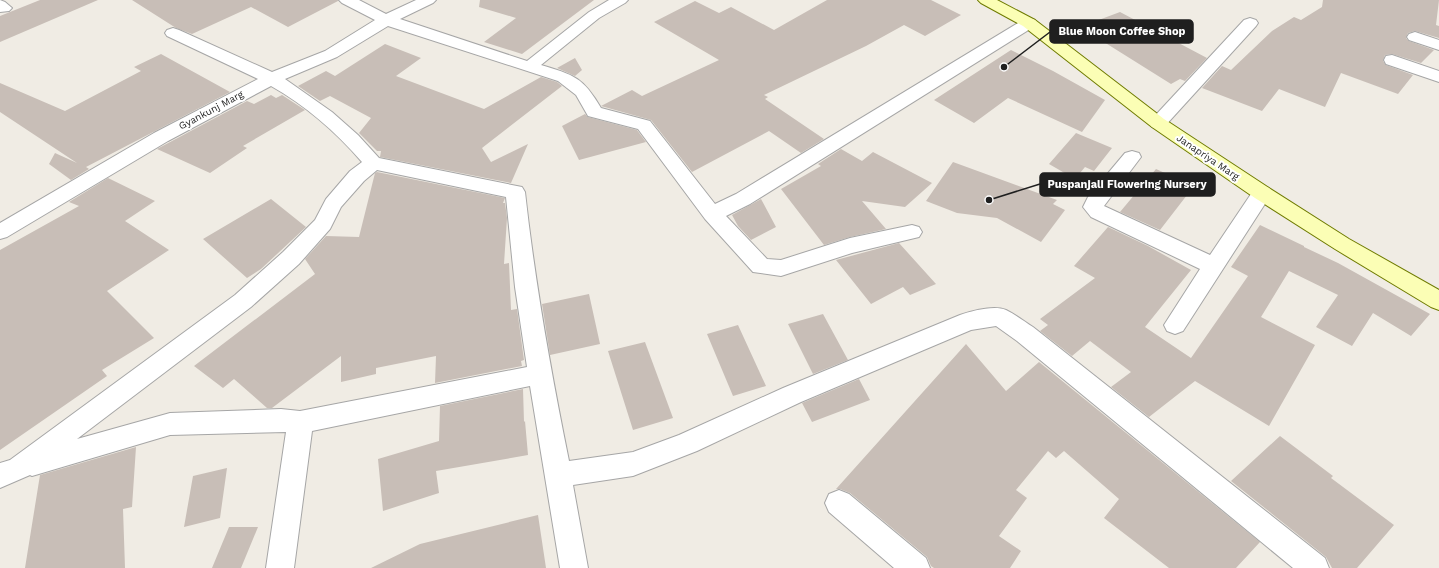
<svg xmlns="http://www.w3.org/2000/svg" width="1439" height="568" viewBox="0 0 1439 568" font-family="'Work Sans',sans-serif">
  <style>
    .building { fill: #c8beb7 }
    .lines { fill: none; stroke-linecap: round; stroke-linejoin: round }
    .minor-casing { stroke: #a6a6a6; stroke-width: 2 }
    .secondary-casing { stroke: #6f7b00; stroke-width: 2 }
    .minor { fill: #fff; fill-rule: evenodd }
    .secondary { fill: #fbfeb5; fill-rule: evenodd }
    .labels { text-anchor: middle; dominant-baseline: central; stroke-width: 4; stroke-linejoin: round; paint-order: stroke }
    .street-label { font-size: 10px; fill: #1f1f1f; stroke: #fff }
    .leader { fill: none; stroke: #1f1f1f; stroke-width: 1.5 }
    .callout-dot { fill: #1f1f1f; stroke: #fff; stroke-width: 1.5 }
    .callout { fill: #1f1f1f; stroke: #1f1f1f; stroke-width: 1.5 }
    .callout-label { font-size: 11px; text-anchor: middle; font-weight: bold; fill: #fff }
  </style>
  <rect width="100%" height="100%" fill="#f0ece4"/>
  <!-- building -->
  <path class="building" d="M40,0H98L0,42V16Z
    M132,0H338V1L288,27L251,7L192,34L176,28Z
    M480,0H594L522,54L484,42L516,18L479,7Z
    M827,0H931L961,15L925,36L904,25L866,46L764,95L768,97L765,99L824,139L801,153L769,131L692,172L651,120L601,106L632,90L642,96L719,60L654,22L695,1L719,13L731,7L774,30Z
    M1323,0H1439L1436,25L1439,26V38L1415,31L1408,33L1406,38L1409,41L1434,50L1421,63L1392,54L1385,55L1383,61L1386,65L1413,75L1398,94L1341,73L1325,107L1279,89L1262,111L1202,88L1222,66L1231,70L1272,31L1294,17L1301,20L1322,7Z
    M1120,12L1207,58L1185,81L1180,79L1171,84L1080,27Z
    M385,44L421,58L396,76L484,109L541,77L557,82L562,86L482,148L491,162L528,144L511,183L380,157L381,151H377L359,133L371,118L330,96L320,101L298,86L326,71L335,76Z
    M1011,50L1053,71L1105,100L1082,132L1008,98L974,123L934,100Z
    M161,54L230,92L86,167L89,169L71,180L49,164L55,153L77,163L0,112V83L65,111L141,71L134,67Z
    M575,58L582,70L575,76L557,68Z
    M271,95L276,98L282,95L305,110L243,146L247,148L210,173L157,149L247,101L254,104Z
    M585,114L588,117L637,130L646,142L579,160L562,126Z
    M1076,133L1112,148L1094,171L1085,167L1075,179L1049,164Z
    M841,149L862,161L873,152L932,183L905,207L862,201L886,229L850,237L824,245L781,189L821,166L818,164Z
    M953,162L1057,200L1053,204L1065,210L1041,242L997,218L957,213L926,201Z
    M1156,169L1194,186L1160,230L1120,212Z
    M377,172L505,198L503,203H505L507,218L504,264L509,263L511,310L517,309L524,360L521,361L522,366L435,383L436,356L376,368V374L341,382V356L272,408H267L234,379L223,388L194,366L315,274L305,259L326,236L359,237L375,173Z
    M108,178L155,201L125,221L169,250L107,291L154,338L102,370L107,376L0,450V250L79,206L69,202Z
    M271,199L306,227L261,269L247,278L203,239Z
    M761,199L776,227L751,240L738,226L732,215Z
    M1260,225L1304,246V247L1338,263L1430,314L1411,336L1373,313L1352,346L1316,327L1338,295L1289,271L1261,317L1315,345L1269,426L1195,381L1149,417L1111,387L1131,372L1090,341L1072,356L1040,331L1048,325L1040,319L1095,278L1074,266L1108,227L1148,246L1191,270L1145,327L1191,358L1248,276L1231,267Z
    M899,243L936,284L910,295L903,287L871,304L836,260Z
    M589,294L600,344L550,355L542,304Z
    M823,314L848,360L813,374L788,324Z
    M738,325L766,386L733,396L707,334Z
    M645,342L673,418L633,430L608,351Z
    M966,344L1006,391L1039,362L1260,542L1236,568H1169L1104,518L1119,499L1064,451L1056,458L1048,451L1016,490L1027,498L999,536L1021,551L1010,568H934L931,566L927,557L850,493L840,489H836Z
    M859,379L870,400L812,422L802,403Z
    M523,389L524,422L525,421L528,455L436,471L439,493L383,511L378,459L439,441L440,406Z
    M1280,436L1333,476L1331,478L1394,525L1357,568H1332L1326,557L1231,481Z
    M136,447L132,507L123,509L125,568H25L40,475Z
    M227,468L220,518L184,527L193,476Z
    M538,515L546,568H371L420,544Z
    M229,527H258L241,568H212Z"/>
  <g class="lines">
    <defs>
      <path id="minor" d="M0,0L5,2L12,8L9,11L0,12Z
        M339,0H359L386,14L416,0H436L433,3L400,19L527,61L589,12L609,0H628L625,3L599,18L541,65C574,75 583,77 601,108L650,121L715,204L736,194L1023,20L1029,18L1035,20L1037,23L1035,26L750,204L726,216L767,259L781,260L850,238L912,225L919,227L922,232L919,237L852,253L781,276L753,272L705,219L638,129L588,116L576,95L558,81L388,26L337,57L285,79L332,112L358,135L379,158L522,187L525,192C535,283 551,372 569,461L633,452L679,435L783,388L960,315C972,311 994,305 1006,310C1016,315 1025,322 1033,327L1325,558L1329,568H1293L1017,341L996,326L971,330L801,402L697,451L633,476L573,485L588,568H560L530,386L312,431L294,568H266L286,432L170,435L32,476L30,475L0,488V463L10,460L235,295L283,252L315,220L326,199L350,171L362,162C336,132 305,105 271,86L168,141L7,237L0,239V223L154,133L258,79L167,36L165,33L167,30L173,28L179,30L272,72L325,51L375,20L342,3ZM377,170L506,197L515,287L527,367L300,411L281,409L170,413L77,439L251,307L299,264L330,229L341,207L364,181Z
        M1250,18L1256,20L1258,23L1256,26L1164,127L1158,129L1152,127L1149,123L1152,119L1244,20Z
        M1415,32L1439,40V50L1409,40L1407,37L1409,34Z
        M1392,55L1439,71V82L1386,64L1384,60L1386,56Z
        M1132,151L1139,153L1141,157L1104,206L1210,255L1255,188L1262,186L1269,188L1272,193L1183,331L1175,334L1167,331L1164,325L1200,269L1091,217L1083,207L1088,197L1125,153Z
        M839,490L849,494L926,558L930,568H894L829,512L825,503L829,494Z"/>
      <path id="secondary" d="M978,0H997L1035,20L1164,119L1269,188L1349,239L1439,290V310L1431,307L1335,249L1255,198L1152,127L1023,26L981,3Z"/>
    </defs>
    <!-- minor casing -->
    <use href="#minor" class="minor-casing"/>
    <!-- secondary casing -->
    <use href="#secondary" class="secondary-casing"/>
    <!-- minor -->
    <use href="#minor" class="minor"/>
    <!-- secondary -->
    <use href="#secondary" class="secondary"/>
  </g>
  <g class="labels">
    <!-- street labels -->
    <g class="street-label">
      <text transform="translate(211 110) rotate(-28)">Gyankunj Marg</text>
      <text transform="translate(1208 157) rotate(34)">Janapriya Marg</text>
    </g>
  </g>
  <!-- callouts -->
  <path class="leader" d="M1004 67L1050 32M989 200L1040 184"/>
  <g class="callout-dot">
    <circle cx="1004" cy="67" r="4"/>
    <circle cx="989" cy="200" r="4"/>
  </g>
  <g class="callout">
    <rect x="1050" y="20" width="143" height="23" rx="4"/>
    <rect x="1040" y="173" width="175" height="23" rx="4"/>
  </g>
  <g class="callout-label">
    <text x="1122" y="35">Blue Moon Coffee Shop</text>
    <text x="1127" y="188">Puspanjali Flowering Nursery</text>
  </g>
</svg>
